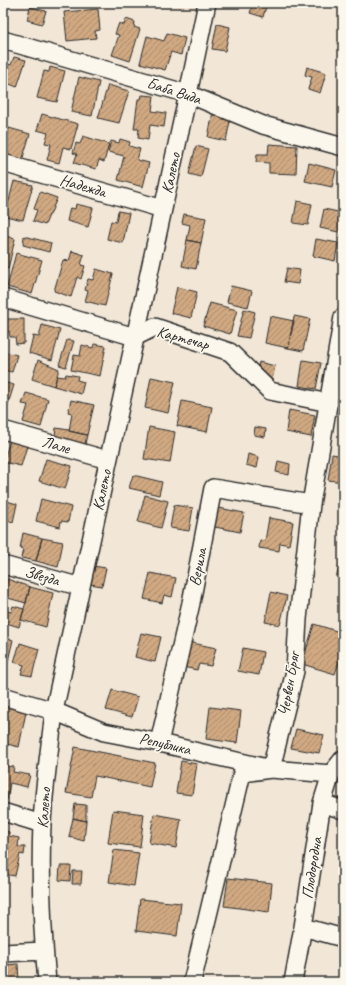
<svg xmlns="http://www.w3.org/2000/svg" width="346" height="985" viewBox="0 0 346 985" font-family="Caveat,sans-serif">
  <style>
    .building { fill: url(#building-hatch); stroke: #2b2b2b }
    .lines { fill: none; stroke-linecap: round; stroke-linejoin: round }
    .minor-casing { stroke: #2b2b2b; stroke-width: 20 }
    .minor { stroke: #fbf7ec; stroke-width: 17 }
    .labels { text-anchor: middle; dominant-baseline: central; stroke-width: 3.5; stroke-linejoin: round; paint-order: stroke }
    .street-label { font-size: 16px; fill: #2b2b2b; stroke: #fbf7ec }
  </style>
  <defs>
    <pattern id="building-hatch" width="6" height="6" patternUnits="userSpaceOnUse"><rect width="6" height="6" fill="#d0a982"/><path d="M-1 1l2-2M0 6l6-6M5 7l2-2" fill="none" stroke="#a98a6b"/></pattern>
  </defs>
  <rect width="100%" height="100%" fill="#f2e7d7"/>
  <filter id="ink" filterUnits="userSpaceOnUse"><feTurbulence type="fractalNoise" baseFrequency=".025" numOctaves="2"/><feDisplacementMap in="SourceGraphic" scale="8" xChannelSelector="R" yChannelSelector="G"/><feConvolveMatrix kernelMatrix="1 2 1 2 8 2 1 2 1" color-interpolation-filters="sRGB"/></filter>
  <g filter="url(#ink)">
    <!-- building -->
    <path class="building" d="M245,3H267L263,17L250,13L252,7L244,4Z
      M30,7L46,11L42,24L27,20Z
      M98,9L100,30L95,31L96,38L67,41L64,12Z
      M126,19L135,22L134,27L140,29L130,61L112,55L119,35L115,34L119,23L124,25Z
      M217,24L230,27L225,51L212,49Z
      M167,33L185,38L181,55L171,52L165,70L140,63L147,36L164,41Z
      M14,57L26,60L17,87L7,83L8,80L3,79L5,63L11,65Z
      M50,67L65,71L57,102L37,98L44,71L49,72Z
      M307,67L326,73L320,93L308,89L312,77L305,75Z
      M79,77L99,82L92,116L71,112Z
      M108,85L129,91L119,123L98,118Z
      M142,95L154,96L152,111L166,113L164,127L150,125L148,140L138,138L139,129H134L138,99H141Z
      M213,112L231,116L226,141L208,137Z
      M42,114L78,124L71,149L63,147L59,163L47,160L51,144L45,143L48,133L37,130Z
      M9,128L30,134L22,161L3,155V150Z
      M83,136L109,144L104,162L99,160L96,169L74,163L77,154L73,153L76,143L80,144Z
      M120,139L130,142L129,146L140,149L137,160L149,163L143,187L118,180L124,156L108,152L111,141L119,143Z
      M269,144L297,146L296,174L269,173V163L256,162L257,154H268Z
      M196,146L208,149L201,177L189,174Z
      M309,163L336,170L332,187L305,181Z
      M14,181L33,185L23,220L5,216Z
      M40,192L57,198L50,215H49L45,225L33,221L37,210L34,209Z
      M297,201L312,204L308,225L293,223Z
      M76,204L93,208L88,227L67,221L70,208L75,209Z
      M324,209L343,213V233L320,228Z
      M118,211L129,213L123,243L107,239L111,221L116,222Z
      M184,214L206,218L201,243L187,240L190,225L182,223Z
      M3,235L15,239L8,269L3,267Z
      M24,236L51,243L49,252L23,245Z
      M316,239L338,243L335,261L313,256Z
      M187,240L201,243L196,269L182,266Z
      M72,251L84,255L81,265L85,266L81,279L77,277L71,297L54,291L63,260L69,261Z
      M16,253L42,260L32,294L7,287Z
      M287,268L300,270L298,284L284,282Z
      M96,269L113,274L105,306L85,301L88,291L85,290L88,279L93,280Z
      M231,286L252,291L248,307L227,302Z
      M177,287L197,292L191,318L171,313Z
      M210,303L237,310L230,334L203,326Z
      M244,309L255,312L249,338L237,336Z
      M270,316L294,321L288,348L265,343Z
      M294,316L310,319L303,351L288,348Z
      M4,319H24V343L16,344L15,337H10L9,331H4Z
      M42,325L60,330L52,360L29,353L33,336L39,337Z
      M67,340L74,341L66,367L59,365Z
      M94,344L106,346L100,376L71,370L74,355L80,356L82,345L93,348Z
      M3,349L6,350L5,352L17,355L12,372L3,370Z
      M38,360L59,369L54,386L32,379Z
      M303,360L321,363L316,389L299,386Z
      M259,362L275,366L272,380L256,376Z
      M66,374L78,376L77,380L84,382L81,394L54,386L57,376L65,377Z
      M151,377L175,382L168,413L145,408Z
      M3,382L14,385L4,417L3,416Z
      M26,393L48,399L41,427L23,422L28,405L22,404Z
      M71,400L94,405L87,435L69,431L72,413L68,412Z
      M182,401L212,407L207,432L177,426Z
      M289,410L315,415L311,437L286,432Z
      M149,427L175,432L170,463L144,459Z
      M255,427L266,429L265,437L254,435Z
      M56,428L69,430V431L87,435L85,444L55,436Z
      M10,441L27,446L21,466L3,462Z
      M248,454L259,457L257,468L246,465Z
      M332,454L343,456V482L328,480Z
      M46,459L72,466L65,489L39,481Z
      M278,461L290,464L289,475L276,472Z
      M133,475L162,482L159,495L129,488Z
      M145,495L168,501L161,528L138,522Z
      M41,499L71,507L68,522L61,521L60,527L36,521Z
      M3,500L17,504L13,522L3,519V521Z
      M174,505L193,508L189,531L170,528Z
      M214,507L244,513L240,532L210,526Z
      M269,518L293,522L289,545L280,543L279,551L259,548L260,540L265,541Z
      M23,533L42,538L36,561L21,558L23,549L20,548Z
      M42,538L63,542L58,567L36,561Z
      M341,563L343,564V579L336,577Z
      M93,566L106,568L102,586L90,584Z
      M150,573L176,578L172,597L164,595L162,603L144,599Z
      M7,579L30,587L26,603L4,597Z
      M30,587L53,593L46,627L21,620Z
      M271,592L287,596L280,625L265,622Z
      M13,606L24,609L19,627L3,622V610L11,612Z
      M314,624L343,633V650L335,674L302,664Z
      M141,633L161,637L155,662L135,657Z
      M3,637L13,640L6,669H3Z
      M188,642L216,648L211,666L199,664L197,670L183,667Z
      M20,643L39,649L32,676L21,674L24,665L14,662Z
      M243,648L263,652L259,675L238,671Z
      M112,690L138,697L132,717L106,710Z
      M6,707L26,712L19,747L3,743V722Z
      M210,707L241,711L237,743L206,739Z
      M296,729L324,735L319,753L291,748Z
      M75,747L155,763L150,787L95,776L91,797L66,793Z
      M181,761L197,764L192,795L176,793Z
      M3,765L14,767L13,772L30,775L27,787L10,783L7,800L3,799Z
      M75,804L86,805V821L73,818Z
      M113,810L144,814L140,847L108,843Z
      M154,814L181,819L176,848L149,843Z
      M73,818L86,821L84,841L69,837Z
      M3,830L9,832V836L19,838L18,847H25L24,855L20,854L15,876L3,874Z
      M114,850L139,853L134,886L109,882Z
      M60,866H71L70,881L59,880Z
      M73,871H82L81,884H72Z
      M228,878L272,883L269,912L224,906Z
      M140,899L181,903L177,936L136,931Z
      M18,964L19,982H3L4,965Z"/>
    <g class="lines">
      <defs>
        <path id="minor" d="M3,40L188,94L263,125L343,147
          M3,163L163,209
          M3,298L135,337L155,327L230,352L270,391L329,403
          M3,430L108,460
          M3,565L81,587
          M3,696L54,711L104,732L151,741L271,769L331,774
          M159,743L191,603L213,488L311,504
          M322,803L343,810
          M3,812L42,824
          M303,927L343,938
          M3,953L44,951
          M47,982C42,929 40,876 42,823C44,786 50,748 54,711L188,94L207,3
          M192,982L242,773L271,769L295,671L298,619L311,504L343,317
          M293,982L303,927L322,803L331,774L343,759"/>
      </defs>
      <!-- minor casing -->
      <use href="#minor" class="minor-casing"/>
      <!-- minor -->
      <use href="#minor" class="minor"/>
    </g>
  </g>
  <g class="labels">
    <!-- street labels -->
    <g class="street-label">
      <text transform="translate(174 91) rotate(18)">Баба Вида</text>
      <text transform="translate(171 173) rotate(-78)">Калето</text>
      <text transform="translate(83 186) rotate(16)">Надежда</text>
      <text transform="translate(183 338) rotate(15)">Картечар</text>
      <text transform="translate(56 445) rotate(16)">Лале</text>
      <text transform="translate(102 490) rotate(-78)">Калето</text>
      <text transform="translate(198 567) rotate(-79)">Верила</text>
      <text transform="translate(42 576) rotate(16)">Звезда</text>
      <text transform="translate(289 684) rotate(-80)">Червен Бряг</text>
      <text transform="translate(165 744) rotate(13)">Република</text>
      <text transform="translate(44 808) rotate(-86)">Калето</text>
      <text transform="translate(312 868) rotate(-81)">Плодородна</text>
    </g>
  </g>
  <!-- margin -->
  <rect width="346" height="985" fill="none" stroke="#fbf7ec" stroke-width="16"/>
  <rect x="8" y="8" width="330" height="969" fill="none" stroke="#2b2b2b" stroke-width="1.5" filter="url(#ink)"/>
</svg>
